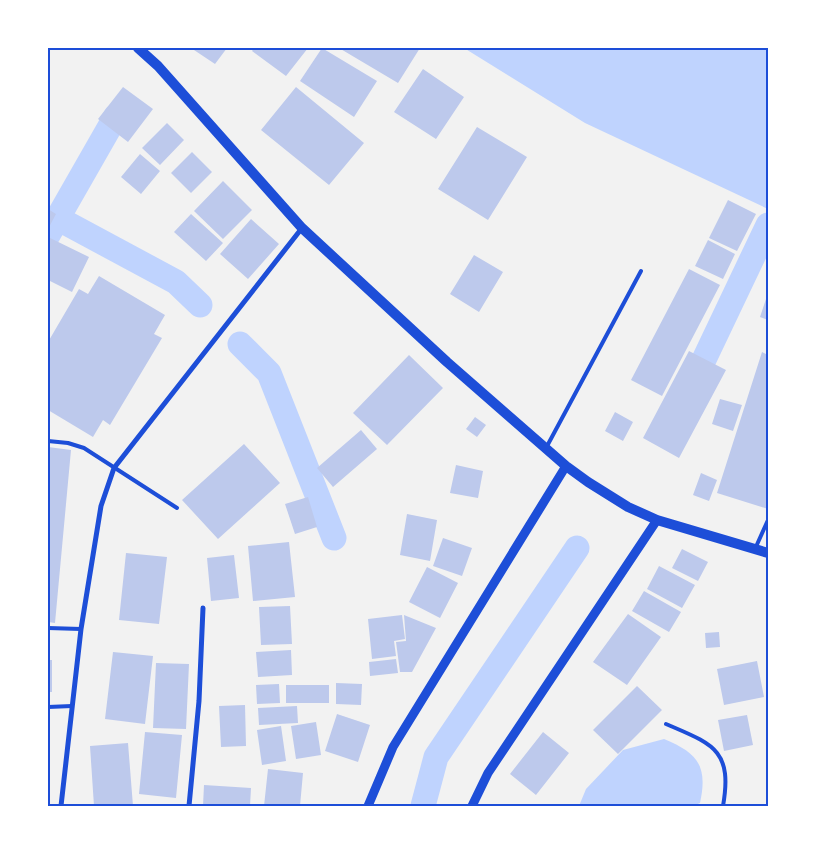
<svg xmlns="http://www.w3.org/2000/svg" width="816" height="854" viewBox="0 0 816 854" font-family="'Alegreya Sans',sans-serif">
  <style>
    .water { fill: #bfd3fe }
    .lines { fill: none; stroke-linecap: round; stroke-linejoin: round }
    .canal { stroke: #bfd3fe; stroke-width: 25 }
    .building { fill: #bdc9ec }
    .service { stroke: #1d4ed8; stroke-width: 4 }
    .minor { stroke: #1d4ed8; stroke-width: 5 }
    .tertiary { stroke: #1d4ed8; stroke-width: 9 }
    .secondary { stroke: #1d4ed8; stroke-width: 10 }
    .neatline { fill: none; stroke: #1d4ed8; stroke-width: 2 }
  </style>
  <rect width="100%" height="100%" fill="#f2f2f2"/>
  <!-- water -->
  <path class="water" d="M464,48H768V209L585,123Z
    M664,739C698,753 708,766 700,803L693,806H579L586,789L623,750Z"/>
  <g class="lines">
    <!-- canal -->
    <path class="canal" d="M57,218L176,282L200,305
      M48,235L116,116
      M240,344L269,373L334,538
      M690,389L768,225
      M423,806L436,757L577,548"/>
  </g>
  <!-- building -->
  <path class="building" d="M191,48H227L215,64Z
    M254,48H308L286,76L252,51Z
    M322,48L377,81L354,117L300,81Z
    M339,48H420L398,83Z
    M423,69L464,97L436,139L394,112Z
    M123,87L153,109L128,142L98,119Z
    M296,87L364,143L329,185L261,130Z
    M167,123L184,140L160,165L142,148Z
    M477,127L527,157L488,220L438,189Z
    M192,152L212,172L191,193L171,173Z
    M140,154L160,171L141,194L121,177Z
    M223,181L252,210L223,239L194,211Z
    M728,200L756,214L737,251L709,238Z
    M48,209L56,214L48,229Z
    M191,214L223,243L206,261L174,232Z
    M251,219L279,244L248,279L220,254Z
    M48,237L89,257L72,292L48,280Z
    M708,240L735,254L723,279L695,266Z
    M474,255L503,272L479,312L450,294Z
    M689,269L720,285L662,396L631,380Z
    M99,276L165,315L154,334L162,338L110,425L103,420L93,437L48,410V342L79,289L88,294Z
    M768,293V320L760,317Z
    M689,351L726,370L679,458L643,438Z
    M762,352L768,355V509L717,493Z
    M409,355L443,388L387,445L353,413Z
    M720,399L742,405L733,431L712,424Z
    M615,412L633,422L623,441L605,431Z
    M475,417L486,425L477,437L466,429Z
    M361,430L377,449L333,487L317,468Z
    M244,444L280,483L218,539L182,500Z
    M48,447L71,450L55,623L48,622Z
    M456,465L483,471L478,498L450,493Z
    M701,473L717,480L709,501L693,495Z
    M308,497L317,527L295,534L285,504Z
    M407,514L437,520L430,561L400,555Z
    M443,538L472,548L462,576L433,566Z
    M289,542L295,597L253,601L248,546Z
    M682,549L708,562L698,581L672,568Z
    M126,553L167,557L159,624L119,620Z
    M234,555L239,598L211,601L207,558Z
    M659,566L695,585L682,608L647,589Z
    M427,567L458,583L440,618L409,602Z
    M644,591L681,612L669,632L632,611Z
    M290,606L292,644L261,645L259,607Z
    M628,614L661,637L627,685L593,662Z
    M402,615L405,639L394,641L396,656L372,659L368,619Z
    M404,615L436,628L412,672H400L396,642L406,641Z
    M719,632L720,647L706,648L705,633Z
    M291,650L292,675L258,677L256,652Z
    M113,652L153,656L145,724L105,719Z
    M396,659L398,673L370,676L369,662Z
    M48,660H52V692H48Z
    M757,661L764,697L724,705L717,669Z
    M156,663L189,664L186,729L153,728Z
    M336,683L362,684L361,705L336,704Z
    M279,684L280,703L257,704L256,685Z
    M286,685H329V703H286Z
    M637,686L662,710L618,754L593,730Z
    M245,705L246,746L221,747L219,706Z
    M297,706L298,723L259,725L258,708Z
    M337,714L370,725L358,762L325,751Z
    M747,715L753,745L724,751L718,720Z
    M316,722L321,755L296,759L291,726Z
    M281,726L286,761L262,765L257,730Z
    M145,732L182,735L176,798L139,794Z
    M543,732L569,753L536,795L510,774Z
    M128,743L133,806H94L90,746Z
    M268,769L303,773L300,806H264Z
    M204,785L251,788L250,806H203Z"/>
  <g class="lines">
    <!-- service -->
    <path class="service" d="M48,441L68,443L84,448L177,508
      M546,448L641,271
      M755,549L768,520
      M48,628L81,629
      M48,707L72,706
      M666,724C712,744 733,749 723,806"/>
    <!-- minor -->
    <path class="minor" d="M61,806L81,629L101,506L114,468L302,228
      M189,806L199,701L203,608"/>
    <!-- tertiary -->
    <path class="tertiary" d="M368,806L393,747L566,466
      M472,806L488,773L657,520"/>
    <!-- secondary -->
    <path class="secondary" d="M138,48L158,66L302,228L447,362L566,466L588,482L628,507L657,520L768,553"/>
  </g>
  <!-- border -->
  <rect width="816" height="854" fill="none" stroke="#ffffff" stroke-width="98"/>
  <rect x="49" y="49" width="718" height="756" class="neatline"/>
</svg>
